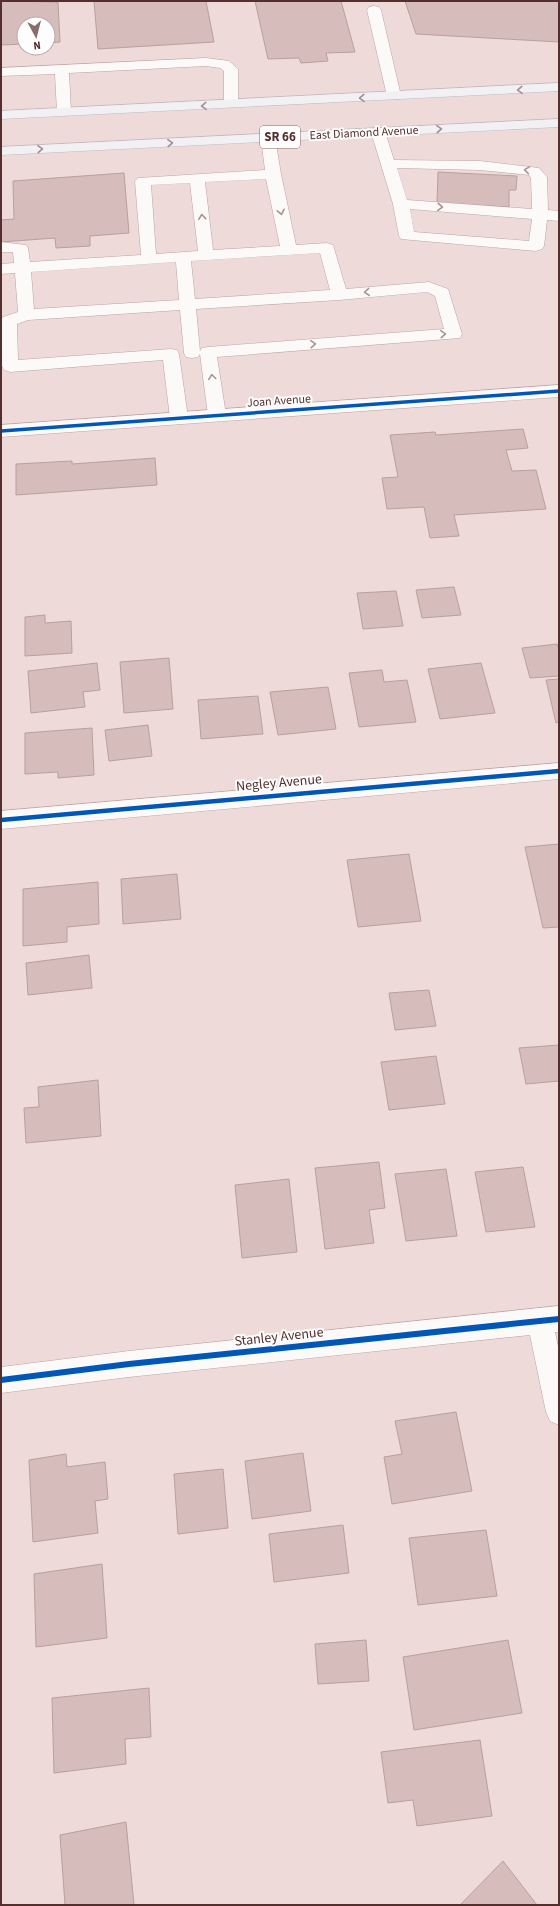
<svg xmlns="http://www.w3.org/2000/svg" width="560" height="1906" viewBox="0 0 560 1906" font-family="'Source Sans 3',sans-serif">
  <style>
    .building { fill: #d6bcbb; stroke: #b8a09e }
    .lines { fill: none; stroke-linecap: round; stroke-linejoin: round }
    .lane-casing { stroke: #bda4a3; stroke-width: 1 }
    .street-casing { stroke: #bda4a3; stroke-width: 1 }
    .primary-casing { stroke: #c1b8be; stroke-width: 1 }
    .lane { fill: #fcf9f9; fill-rule: evenodd }
    .street { fill: #fcf9f9; fill-rule: evenodd }
    .primary { fill: #f1f0f3; fill-rule: evenodd }
    .cycleway-far2-casing { stroke: #fdfdfd; stroke-width: 5.5 }
    .cycleway-far1-casing { stroke: #fdfdfd; stroke-width: 7 }
    .cycleway-casing { stroke: #fdfdfd; stroke-width: 8 }
    .cycleway-far2 { stroke: #0057b8; stroke-width: 3.5 }
    .cycleway-far1 { stroke: #0057b8; stroke-width: 4.5 }
    .cycleway { stroke: #0057b8; stroke-width: 6 }
    .oneway { stroke: #a29090 }
    .oneway2 { stroke: #a89493 }
    .labels { text-anchor: middle; dominant-baseline: central; stroke-width: 4; stroke-linejoin: round; paint-order: stroke }
    .far-street-label { font-size: 12px; fill: #532f2d; stroke: #fdfdfd }
    .shield { fill: #fdfdfd; stroke: #866d6b; stroke-width: 1 }
    .shield-label { font-size: 13px; font-weight: bold; fill: #532f2d }
    .street-label { font-size: 14px; fill: #532f2d; stroke: #fdfdfd }
  </style>
  <rect width="100%" height="100%" fill="#eedad8"/>
  <!-- building -->
  <path class="building" d="M1,1L58,2L60,42L48,43V24H24V44L1,45Z
    M94,1H206L214,42L98,49Z
    M255,1H341L355,52L326,53L328,61L301,63L299,58L268,59Z
    M405,1H559V42L416,34Z
    M438,172L517,176L516,190H509V207L437,203Z
    M124,173L129,233L90,236V246L56,248L55,238L1,242V220L14,219L13,181Z
    M523,429L528,448L506,450L512,471L536,470L546,509L454,515L459,536L430,538L424,507L387,509L382,478L398,477L390,435L435,432L436,435Z
    M155,458L157,485L16,495V464L72,461V464Z
    M454,587L461,615L422,618L416,590Z
    M396,591L403,626L363,629L357,593Z
    M45,615V623L71,621L72,653L25,656V617Z
    M557,644L559,651V676L530,678L522,648Z
    M169,658L173,709L124,713L120,662Z
    M97,663L100,690L83,692L85,707L31,713L28,671Z
    M481,663L495,713L440,719L428,669Z
    M382,670L384,682L407,680L416,722L359,727L349,673Z
    M559,679V722L556,723L546,680Z
    M328,687L336,729L278,735L270,692Z
    M258,696L263,734L201,739L198,700Z
    M148,725L152,756L109,761L105,730Z
    M92,728L94,775L58,778V772L25,774V733Z
    M559,844V927L543,928L525,847Z
    M409,854L421,921L358,927L347,860Z
    M177,874L181,919L123,924L121,879Z
    M98,882L99,924L67,927V942L23,946V889Z
    M89,955L92,988L28,995L26,963Z
    M429,990L436,1026L395,1030L389,993Z
    M559,1045V1081L526,1084L519,1048Z
    M436,1056L445,1104L389,1110L381,1062Z
    M98,1080L101,1136L26,1143L24,1108L39,1107L38,1087Z
    M379,1162L385,1208L369,1210L374,1243L325,1249L315,1168Z
    M523,1167L535,1227L486,1232L475,1172Z
    M446,1169L457,1236L406,1241L395,1174Z
    M289,1179L297,1252L242,1258L235,1185Z
    M456,1412L472,1491L392,1504L384,1457L402,1454L395,1421Z
    M303,1453L311,1511L252,1519L245,1461Z
    M66,1454L67,1467L105,1462L108,1499L95,1501L98,1533L33,1542L29,1460Z
    M223,1469L228,1528L178,1534L174,1474Z
    M343,1525L349,1573L274,1582L269,1534Z
    M486,1530L497,1596L418,1605L409,1538Z
    M102,1564L107,1638L36,1647L34,1574Z
    M366,1640L369,1681L318,1684L315,1644Z
    M508,1640L522,1713L414,1730L403,1657Z
    M149,1688L151,1737L125,1739L126,1764L54,1773L52,1698Z
    M480,1740L492,1816L417,1826L413,1800L388,1803L381,1752Z
    M126,1822L134,1905H65L60,1835Z
    M503,1861L537,1905H460Z"/>
  <g class="lines">
    <defs>
      <path id="lane" d="M374,6L379,7L381,10L401,96L399,99H389L387,96L367,10L369,7Z
        M206,58L229,61L238,69V104L236,107H226L224,104V71L220,68L206,66L69,73L71,112L69,115H59L57,112L55,74L1,76V68Z
        M378,128L383,129L385,132L394,160L480,161L539,168L547,177L548,210L559,211V221L547,220L544,246L542,249L536,251L401,239L399,236L393,204L371,132L373,129ZM397,168L480,170L529,175L531,178L532,209L407,200ZM410,209L532,219L529,241L414,232Z
        M268,134L273,135L275,138L281,174L296,245L327,243L333,245L346,289L429,282L448,289L462,334L460,338L217,357L226,415L223,419L217,421L211,419L208,415L200,354L198,357L192,358L186,357L184,353L180,310L28,320L17,324L18,360L171,349L177,350L179,354L188,418L185,422L179,424L173,422L170,418L163,360L10,372L4,370L2,366L1,321L3,317L18,312L15,273L1,274V264L14,263L13,252H1V242L26,245L28,248L30,262L141,255L135,181L138,178L265,170L261,138L263,135ZM266,179L280,246L213,250L205,182ZM190,183L198,251L156,254L151,185ZM320,253L330,290L195,299L191,261ZM176,262L179,300L34,309L31,272ZM427,292L435,296L444,329L208,347L202,348L200,351L196,309L339,300Z"/>
      <path id="street" d="M559,385V397L1,437V425Z
        M559,763V779L1,829V811Z
        M559,1306V1332H555L559,1351V1425L550,1421L546,1412L530,1335L129,1377L1,1393V1367L129,1351Z"/>
      <path id="primary" d="M559,83V91L1,119V111Z
        M559,119V127L1,155V147Z"/>
    </defs>
    <!-- lane casing -->
    <use href="#lane" class="lane-casing"/>
    <!-- street casing -->
    <use href="#street" class="street-casing"/>
    <!-- primary casing -->
    <use href="#primary" class="primary-casing"/>
    <!-- lane -->
    <use href="#lane" class="lane"/>
    <!-- street -->
    <use href="#street" class="street"/>
    <!-- primary -->
    <use href="#primary" class="primary"/>
    <defs>
      <path id="cycleway-far2" d="M1,431L559,391"/>
      <path id="cycleway-far1" d="M1,820L559,771"/>
      <path id="cycleway" d="M1,1380L129,1364L559,1319"/>
    </defs>
    <!-- cycleway-far2 casing -->
    <use href="#cycleway-far2" class="cycleway-far2-casing"/>
    <!-- cycleway-far1 casing -->
    <use href="#cycleway-far1" class="cycleway-far1-casing"/>
    <!-- cycleway casing -->
    <use href="#cycleway" class="cycleway-casing"/>
    <!-- cycleway-far2 -->
    <use href="#cycleway-far2" class="cycleway-far2"/>
    <!-- cycleway-far1 -->
    <use href="#cycleway-far1" class="cycleway-far1"/>
    <!-- cycleway -->
    <use href="#cycleway" class="cycleway"/>
  </g>
  <!-- one-way arrows -->
  <defs><path id="oneway-chevron" d="M-2-3.5L2.5 0L-2 3.5" fill="none" stroke-width="1.6" stroke-linecap="round" stroke-linejoin="round"/></defs>
  <g class="oneway">
    <use href="#oneway-chevron" transform="translate(520 90) rotate(177)"/>
    <use href="#oneway-chevron" transform="translate(362 98) rotate(177)"/>
    <use href="#oneway-chevron" transform="translate(204 106) rotate(177)"/>
    <use href="#oneway-chevron" transform="translate(439 129) rotate(-3)"/>
    <use href="#oneway-chevron" transform="translate(170 143) rotate(-3)"/>
    <use href="#oneway-chevron" transform="translate(40 149) rotate(-3)"/>
  </g>
  <g class="oneway2">
    <use href="#oneway-chevron" transform="translate(527 170) rotate(-171)"/>
    <use href="#oneway-chevron" transform="translate(440 207) rotate(4)"/>
    <use href="#oneway-chevron" transform="translate(281 212) rotate(78)"/>
    <use href="#oneway-chevron" transform="translate(202 217) rotate(-96)"/>
    <use href="#oneway-chevron" transform="translate(367 292) rotate(175)"/>
    <use href="#oneway-chevron" transform="translate(443 334) rotate(-4)"/>
    <use href="#oneway-chevron" transform="translate(313 344) rotate(-4)"/>
    <use href="#oneway-chevron" transform="translate(212 377) rotate(-98)"/>
  </g>
  <g class="labels">
    <!-- far-street labels -->
    <g class="far-street-label">
      <text transform="translate(364 133) rotate(-3)">East Diamond Avenue</text>
      <text transform="translate(279 401) rotate(-4)">Joan Avenue</text>
    </g>
    <!-- shield labels -->
    <rect class="shield" x="260" y="126" width="40" height="22" rx="3"/>
    <g class="shield-label">
      <text x="280" y="137">SR 66</text>
    </g>
    <!-- street labels -->
    <g class="street-label">
      <text transform="translate(279 783) rotate(-5)">Negley Avenue</text>
      <text transform="translate(279 1337) rotate(-6)">Stanley Avenue</text>
    </g>
  </g>
  <!-- border -->
  <rect width="560" height="1906" fill="none" stroke="#532f2d" stroke-width="4"/>
  <!-- north arrow -->
  <g transform="translate(36 36) rotate(173)"><circle r="19" fill="#fdfdfd" stroke="#b9abaa"/>
  <path d="M0-3L7 15L0 10L-7 15Z" fill="#896b69"/>
  <text y="-6" font-size="11" font-weight="bold" text-anchor="middle" fill="#532f2d">N</text>
  </g>
</svg>
